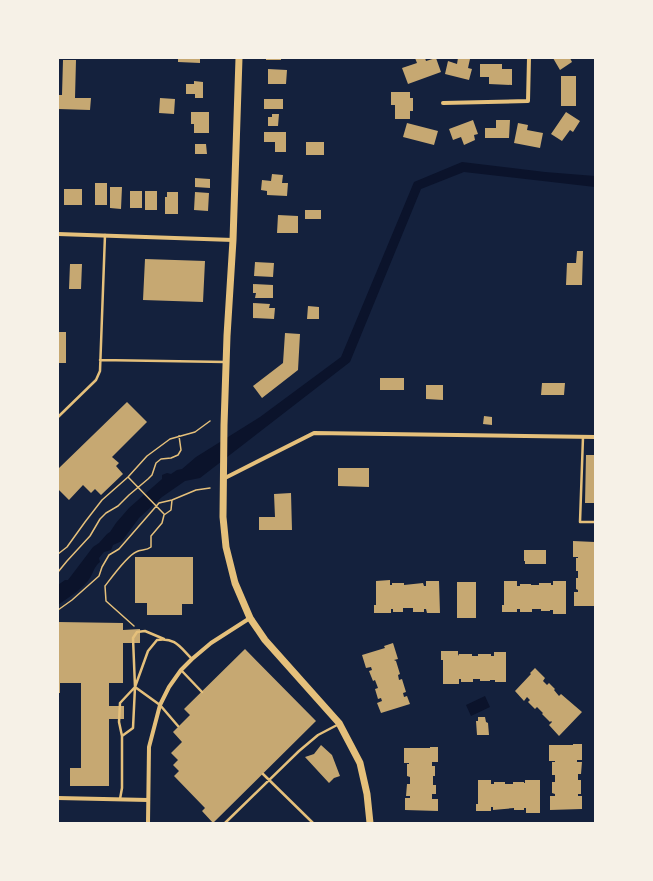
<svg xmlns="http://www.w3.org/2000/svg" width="653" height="881" viewBox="0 0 653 881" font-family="Georgia,serif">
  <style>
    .water { fill: #0b132b }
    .building { fill: #c6a872 }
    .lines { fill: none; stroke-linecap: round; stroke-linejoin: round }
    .path { stroke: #e5c07b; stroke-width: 1.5 }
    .service { stroke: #e5c07b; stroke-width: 2.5 }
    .minor { stroke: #e5c07b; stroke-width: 4 }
    .secondary { stroke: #e5c07b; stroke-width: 7 }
  </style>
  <rect width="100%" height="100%" fill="#14213d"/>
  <!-- water -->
  <path class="water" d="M462,162L545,172L595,176V187L464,172L421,189L350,362L200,478L185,481L162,497L139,518L122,541L113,545L111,550L104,552L99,558L100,562C94,567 94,571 90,578C83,589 69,597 58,605V585L65,580H68L93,547L99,543L107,534L110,532L116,523L129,508L162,479V475L167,473L171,474L177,470L182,469L196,457L260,417L341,357L414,182Z
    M485,696L490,707L471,716L466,705Z"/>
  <!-- building -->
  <path class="building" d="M178,58H200V63L178,62Z
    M266,58H281V60H266Z
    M415,58H425L426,61L436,58L441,72L408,84L402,68L417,63Z
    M458,58L470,59L468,68L472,69L469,80L445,74L448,61L457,64Z
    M553,58H570L572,62L560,70Z
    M63,60H76L75,98H91L90,110L58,109V95H62Z
    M480,64H502V69H512V85L489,84V77H480Z
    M268,69L287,70L286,84H268Z
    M561,76H576V106H561Z
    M194,81L203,82V98H195V94H186V84H194Z
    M391,92H410V98H413V111H410V119H395V105H391Z
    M160,98L175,99L174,114L159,113Z
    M264,99H283V109H264Z
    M191,112H209V133H194V124H191Z
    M566,112L580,121L573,132L570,130L562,141L551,134Z
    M272,114H279L278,126H268V117H272Z
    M473,120L478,134L474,135L475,140L464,145L461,137L453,140L449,129Z
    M496,120H510L509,138H485V128H496Z
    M407,123L438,131L434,145L403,137Z
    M518,123L528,125L527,130L543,133L540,148L514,143Z
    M264,132H286V152H275V142H264Z
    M306,142H324V155H306Z
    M195,144H206L207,154H195Z
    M272,174L283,175L282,183H288L287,196L267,195V191L261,190L262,180L271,181Z
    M195,178L210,179V188L195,187Z
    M95,183H107V205H95Z
    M110,187H122L121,209L110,208Z
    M64,189H82V205H64Z
    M130,191H142V208H130Z
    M145,191H157V210H145Z
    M167,192H178V214H165V197H167Z
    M195,192L209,193L208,211L194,210Z
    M305,210H321V219H305Z
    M278,215L298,216V233H277Z
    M577,251H583L582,285H566L567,263H576Z
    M145,259L205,261L203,302L143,300Z
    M255,262L274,263L273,277L254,276Z
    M70,264H82L81,289H69Z
    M253,284L273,285V298H255L256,293H253Z
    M253,303L270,304L269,308H275L274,319L253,318Z
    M308,306L319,307V319H307Z
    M58,332H66V363H58Z
    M285,333L300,334L298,370L262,398L253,386L283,363Z
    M380,378H404V390H380Z
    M542,383H565L564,395H541Z
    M426,385H443V400L426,399Z
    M127,402L147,422L112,457L119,463L116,466L123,474L101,495L95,489L91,493L83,485L69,500L58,489V469Z
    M484,416L492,417V425L483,424Z
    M586,455H595V503H585Z
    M338,468H369V487L338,486Z
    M291,493L292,530H259V517H275L274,494Z
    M573,541L595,542V606H574V592H578V590L576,589V578H578V571H576V558H578V557H573Z
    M524,550H546V564H525V561H524Z
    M135,557H193V604H182V615H147V603H135Z
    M390,580V585H392V583H404V585L423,583L424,586H426V581H439L440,613H427L426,609H424V612H413V608H403V612H393V609H391V613H374V605H376V581Z
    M504,581H517V586H520V584H531V585H539V583H551V585H553V581H566V614H553V610H550V611H541V609H532V612H520V609H517V612H502V605H504Z
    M457,582H476V618H457Z
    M58,622L123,623V630L140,629V643H123V683H109V706H124V719H109V786H70V768H81V683H60V693H58Z
    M393,643L398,659L394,660L396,661L400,674L398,675L399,680L402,679L406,692L403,693L404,697L407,696L410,704L381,713L377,703L382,701L381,698L378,699L375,689L378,688L375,680L373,681L369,671L372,670L371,667L366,668L362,655L385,648L384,646Z
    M245,649L316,721L213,823L202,811L205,808L174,776L179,771L173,765L178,760L171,753L182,742L173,732L190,715L184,709Z
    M441,651H458V656L459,654H472V656H478V654H491V656H494V652H506V682H495V680H490V681H480V679H473V682H461V679H459V684H443V660H441Z
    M535,668L545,678L543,681L547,685L549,683L555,689L554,690L559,696L561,694L582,712L559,736L549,725L552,722L551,721L550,722L542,714L543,713L537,707L535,709L528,702L530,700L527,697L524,701L515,691L531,674L530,673Z
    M478,717H485L486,722L488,723L489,735H477L476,721H478Z
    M573,744H582V760H577V762H582L581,774H578V780H581V794H578V796H582V809L550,810V796H555V794L552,793V782H555V775H552V762H555V761H549V745H573Z
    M321,745L332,755L340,776L334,778L329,783L305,757L314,754Z
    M430,747H438V762H432V766H435V776H433V785H436V794H432V799H438V811L405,810V798H410V796H406L407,784H410V777L407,776V764H409V763H404V748H430Z
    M478,780H491V784H494V782H505V784H513V782H524V783H525V780H540V813H526V808H524V810H514V808L493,810V807H491V811H476V804H478Z"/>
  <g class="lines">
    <!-- path -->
    <path class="path" d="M128,477L164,514
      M58,554L67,547L85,522L102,500L128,477L147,456L170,439L195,432L210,421
      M58,572L67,561L90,536L100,519L106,513L118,506L129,495L148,479L152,475L156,463L161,459L171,458L178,455L181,450L179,436
      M58,610L72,600L99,576L102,567L109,555L119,549L159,503L172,500L196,490L210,488
      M134,626L106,601L105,586C112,577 127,556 136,552C141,549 146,551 151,547V536L162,523L164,515L171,510L172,500"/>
    <!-- service -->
    <path class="service" d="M100,360L226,362
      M58,417L96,380L100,371L105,235
      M583,437L580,522H595
      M181,670L202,692
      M135,687L160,705L178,726
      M122,736L119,722L120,703L135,687L133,638L137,632L145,631L164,639
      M263,774L313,823
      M120,799L122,788V736L133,728L135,687L148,651L157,640C175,637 180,647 192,659
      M225,823L299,751L318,735L339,724"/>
    <!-- minor -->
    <path class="minor" d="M443,103L528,101L529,58
      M58,234L233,240
      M223,479L314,433L595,437
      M58,798L148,800
      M148,823L149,747L160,705L169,687L181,670L192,659L211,643L250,618"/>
    <!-- secondary -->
    <path class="secondary" d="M239,58L233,240L227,336L224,425L223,517L226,547L235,583L250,618L265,640L339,723L360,763L367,794L370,823"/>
  </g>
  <!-- border -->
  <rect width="653" height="881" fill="none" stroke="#f6f1e7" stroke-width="118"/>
</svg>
